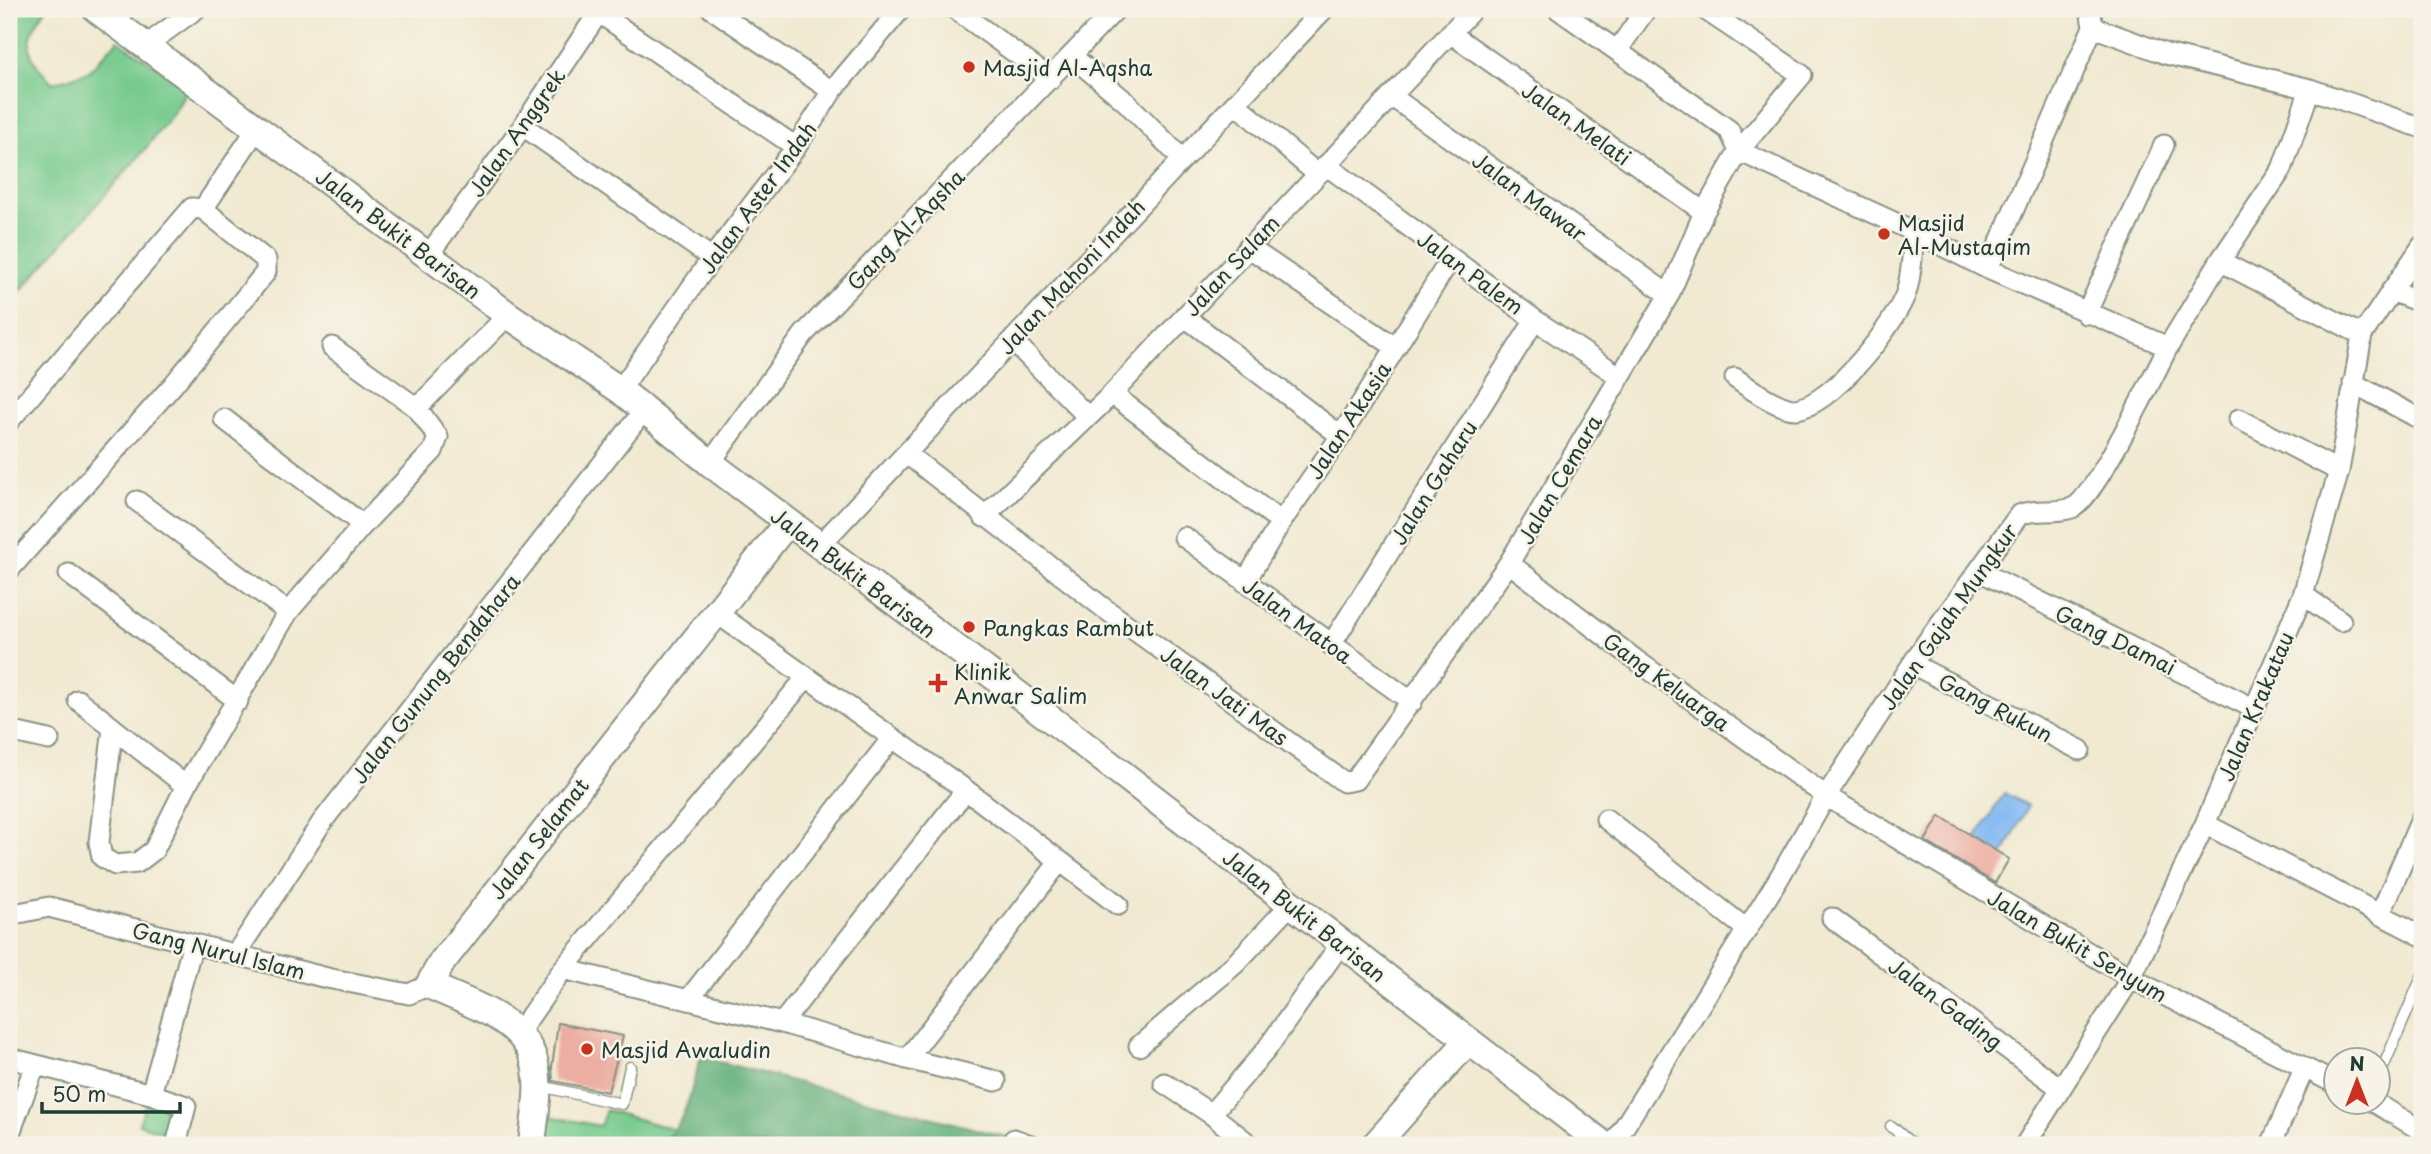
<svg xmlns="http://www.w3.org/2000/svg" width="2431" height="1154" viewBox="0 0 2431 1154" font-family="'Playpen Sans',sans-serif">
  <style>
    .green { fill: #77cb8e; stroke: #4b8461; stroke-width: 2 }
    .forest { fill: #61af79; stroke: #407656; stroke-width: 2 }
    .water { fill: #82baf2; stroke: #507c93; stroke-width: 2 }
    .building { fill: #ecada2 }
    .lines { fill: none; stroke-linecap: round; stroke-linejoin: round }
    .lane-casing { stroke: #889382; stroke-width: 13 }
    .street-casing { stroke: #889382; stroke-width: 23 }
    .secondary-casing { stroke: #889382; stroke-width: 30 }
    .lane { stroke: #fff; stroke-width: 10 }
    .street { stroke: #fff; stroke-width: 19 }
    .secondary { stroke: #fff; stroke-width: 26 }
    .poi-dot { fill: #c8321e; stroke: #f7f3e8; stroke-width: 2.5 }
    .labels { text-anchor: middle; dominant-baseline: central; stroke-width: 5; stroke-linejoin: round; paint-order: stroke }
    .poi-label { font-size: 21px; fill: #1f3d34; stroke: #f7f3e8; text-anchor: start }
    .street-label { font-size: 21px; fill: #1f3d34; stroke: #f7f3e8 }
  </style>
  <rect width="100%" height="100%" fill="#f7f3e8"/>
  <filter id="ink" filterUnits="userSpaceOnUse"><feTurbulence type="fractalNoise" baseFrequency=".0143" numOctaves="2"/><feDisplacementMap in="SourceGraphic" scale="14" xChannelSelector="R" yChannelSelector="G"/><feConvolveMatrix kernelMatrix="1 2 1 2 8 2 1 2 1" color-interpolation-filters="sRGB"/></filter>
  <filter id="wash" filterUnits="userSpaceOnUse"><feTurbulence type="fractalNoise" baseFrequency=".00686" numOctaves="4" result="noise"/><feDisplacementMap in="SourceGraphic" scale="28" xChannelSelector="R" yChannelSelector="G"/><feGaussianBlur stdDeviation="1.57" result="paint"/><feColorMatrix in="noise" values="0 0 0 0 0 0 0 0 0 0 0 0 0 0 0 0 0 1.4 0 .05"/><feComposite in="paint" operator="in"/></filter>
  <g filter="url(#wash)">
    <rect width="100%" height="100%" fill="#f1e9d1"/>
    <!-- green -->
    <path class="green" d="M17,9H46C22,42 25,57 53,83L88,72L118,40L187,88L177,108L142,153L9,304V17Z
      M148,1097L180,1108L173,1136L139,1124Z
      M606,1110L676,1130C655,1150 631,1142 603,1142L601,1145H544L550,1116L600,1126Z"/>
    <!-- forest -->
    <path class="forest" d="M701,1057L1014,1139L1031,1145H601L603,1142C618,1142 633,1146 647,1145C685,1143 691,1086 701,1057Z"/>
    <!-- water -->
    <path class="water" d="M2004,793L2028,806L2003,855L1976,839Z"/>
    <g id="blocks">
      <!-- building -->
      <path class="building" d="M1940,816L2009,859L1995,883L1925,841Z
        M558,1023L623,1036L608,1092L553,1081L552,1067Z"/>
    </g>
  </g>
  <g filter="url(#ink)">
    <use href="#blocks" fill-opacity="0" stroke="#889382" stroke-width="2"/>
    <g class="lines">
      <defs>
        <path id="lane" d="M2378,1079L2422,977
          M540,1086L622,1104L630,1067
          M1891,1126L1913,1145"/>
        <path id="street" d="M712,9L832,91
          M955,9L1051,79
          M1558,9L1729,130L1739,151
          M599,13L796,147
          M2093,27L2166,54L2310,89L2282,169L2220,261L2168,347
          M1450,33L1704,212
          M145,46L196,9
          M1617,51L1646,9
          M1073,57L1126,102L1181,158
          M2310,89L2422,128
          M1391,96L1669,295
          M1237,105L1317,174
          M523,126L712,258
          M1326,165L1535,320L1619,376
          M203,209L258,127
          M1248,247L1395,347
          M429,254L523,126L601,9
          M2220,261L2362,335
          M1988,269L2093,27L2090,9
          M2391,291L2422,303
          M2086,314L2164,145
          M1184,316L1341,436
          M1012,340L1087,416
          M332,347L417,408
          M1735,378C1747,387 1781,410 1796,409C1832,405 1897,323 1907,290C1912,270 1913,251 1913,231
          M2353,383L2422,420
          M620,390L712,258L796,147L832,91L901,9
          M1112,394L1281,522
          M224,419L363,525
          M2239,419L2339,471
          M9,421L192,208L203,209L266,260V272L173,385L9,570
          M907,454L1101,606L1344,782L1355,780L1509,563L1669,295L1704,212L1739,151L1802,75L1704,9
          M710,463L804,334L1116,9
          M137,501L288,612
          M984,517L1112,394L1473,9
          M1184,537L1412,702
          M820,545L1324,9
          M1509,563L1636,660L1826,796L2131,978L2336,1084
          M1979,571L2253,708
          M69,574L238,701
          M1245,582L1281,522L1341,436L1451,258
          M2303,595L2341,621
          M715,612L966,790L1118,905
          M1331,645L1535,320
          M1912,664L2080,750
          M78,700L113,728L99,842L102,857L115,865L137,863L154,850L186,786L288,612L363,525L433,451L438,437L417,408L508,315
          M113,728L186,786
          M9,731L49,740
          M1606,819L1745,928
          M2205,824L2422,936
          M9,915L49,907L327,978L409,994L429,985
          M2380,915L2422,817
          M1832,918L2060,1088
          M235,955L322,822L645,409
          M563,969L782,1023L907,1059L996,1081
          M688,1000L892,738
          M782,1023L966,790
          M519,1032L563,969L806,678
          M1139,1046L1236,963L1291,904
          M9,1058L151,1094L193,944
          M907,1059L1060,861
          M1164,1083L1211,1114L1250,1145
          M151,1094L186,1106L176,1145
          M2374,1102L2422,1131
          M1211,1114L1266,1050L1342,942
          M9,1136L35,1065
          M1014,1139L1031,1145
          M1613,1145L1779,878L1826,796L1926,643L2019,515C2035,508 2055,514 2072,508C2094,500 2154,374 2168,347L1988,269L1913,231L1739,151
          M2025,1145L2131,978L2205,824L2303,595L2339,471L2362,335L2422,246
          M2271,1145L2304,1069"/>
        <path id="secondary" d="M96,9L508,315L620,390L710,463L1060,726L1604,1145
          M532,1145C534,1121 540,1093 536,1069C529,1019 468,1004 429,985L442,962L787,523
          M1375,1145L1467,1042"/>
      </defs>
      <!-- lane casing -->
      <use href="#lane" class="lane-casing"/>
      <!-- street casing -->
      <use href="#street" class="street-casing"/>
      <!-- secondary casing -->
      <use href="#secondary" class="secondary-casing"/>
      <!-- lane -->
      <use href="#lane" class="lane"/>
      <!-- street -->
      <use href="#street" class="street"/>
      <!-- secondary -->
      <use href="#secondary" class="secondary"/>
    </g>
  </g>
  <!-- markers -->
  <g class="poi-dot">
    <circle cx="969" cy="67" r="7"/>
    <circle cx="1884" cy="234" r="7"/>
    <circle cx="969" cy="627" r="7"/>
    <path d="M934.5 672.5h7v7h7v7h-7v7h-7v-7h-7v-7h7z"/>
    <circle cx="587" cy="1049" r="7"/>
  </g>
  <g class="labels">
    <!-- poi labels -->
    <g class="poi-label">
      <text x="983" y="67">Masjid Al-Aqsha</text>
      <text x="1898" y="222">Masjid<tspan x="1898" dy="24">Al-Mustaqim</tspan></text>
      <text x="983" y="627">Pangkas Rambut</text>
      <text x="954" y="671">Klinik<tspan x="954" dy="24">Anwar Salim</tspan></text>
      <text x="601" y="1049">Masjid Awaludin</text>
    </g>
    <!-- street labels -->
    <g class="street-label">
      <text transform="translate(1577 123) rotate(35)">Jalan Melati</text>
      <text transform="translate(516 132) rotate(-55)">Jalan Anggrek</text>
      <text transform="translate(1530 196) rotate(36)">Jalan Mawar</text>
      <text transform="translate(757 197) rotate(-54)">Jalan Aster Indah</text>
      <text transform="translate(905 229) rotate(-46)">Gang Al-Aqsha</text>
      <text transform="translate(399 233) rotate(37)">Jalan Bukit Barisan</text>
      <text transform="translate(1231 265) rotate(-47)">Jalan Salam</text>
      <text transform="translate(1471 272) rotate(36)">Jalan Palem</text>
      <text transform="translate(1071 276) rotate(-47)">Jalan Mahoni Indah</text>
      <text transform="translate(1348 420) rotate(-57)">Jalan Akasia</text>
      <text transform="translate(1559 479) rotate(-60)">Jalan Cemara</text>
      <text transform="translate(1433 482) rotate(-58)">Jalan Gaharu</text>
      <text transform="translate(854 572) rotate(37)">Jalan Bukit Barisan</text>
      <text transform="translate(1948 616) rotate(-55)">Jalan Gajah Mungkur</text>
      <text transform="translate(1298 620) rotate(36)">Jalan Matoa</text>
      <text transform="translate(2116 639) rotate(26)">Gang Damai</text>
      <text transform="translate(435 678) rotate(-52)">Jalan Gunung Bendahara</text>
      <text transform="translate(1667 681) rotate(36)">Gang Keluarga</text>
      <text transform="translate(1225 695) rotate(36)">Jalan Jati Mas</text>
      <text transform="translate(2255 706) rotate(-67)">Jalan Krakatau</text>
      <text transform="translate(1996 707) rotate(27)">Gang Rukun</text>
      <text transform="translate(538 838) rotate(-52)">Jalan Selamat</text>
      <text transform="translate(1305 915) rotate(38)">Jalan Bukit Barisan</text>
      <text transform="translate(2078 945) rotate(30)">Jalan Bukit Senyum</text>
      <text transform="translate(219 950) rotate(14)">Gang Nurul Islam</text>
      <text transform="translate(1946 1003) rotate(37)">Jalan Gading</text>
    </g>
  </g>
  <!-- margin -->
  <rect width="2431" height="1154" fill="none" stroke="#f7f3e8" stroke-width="35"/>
  <!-- north arrow -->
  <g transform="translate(2357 1081)"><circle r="33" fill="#f7f3e8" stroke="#a1aaa0" stroke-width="2"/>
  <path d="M0-5L12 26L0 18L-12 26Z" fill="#c8321e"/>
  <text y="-10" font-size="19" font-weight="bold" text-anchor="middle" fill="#1f3d34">N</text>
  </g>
  <!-- scale -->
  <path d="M42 1102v10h138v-10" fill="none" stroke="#1f3d34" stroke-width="3.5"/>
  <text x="52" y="1102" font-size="21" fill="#1f3d34" stroke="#f7f3e8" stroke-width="5" paint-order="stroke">50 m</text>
</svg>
